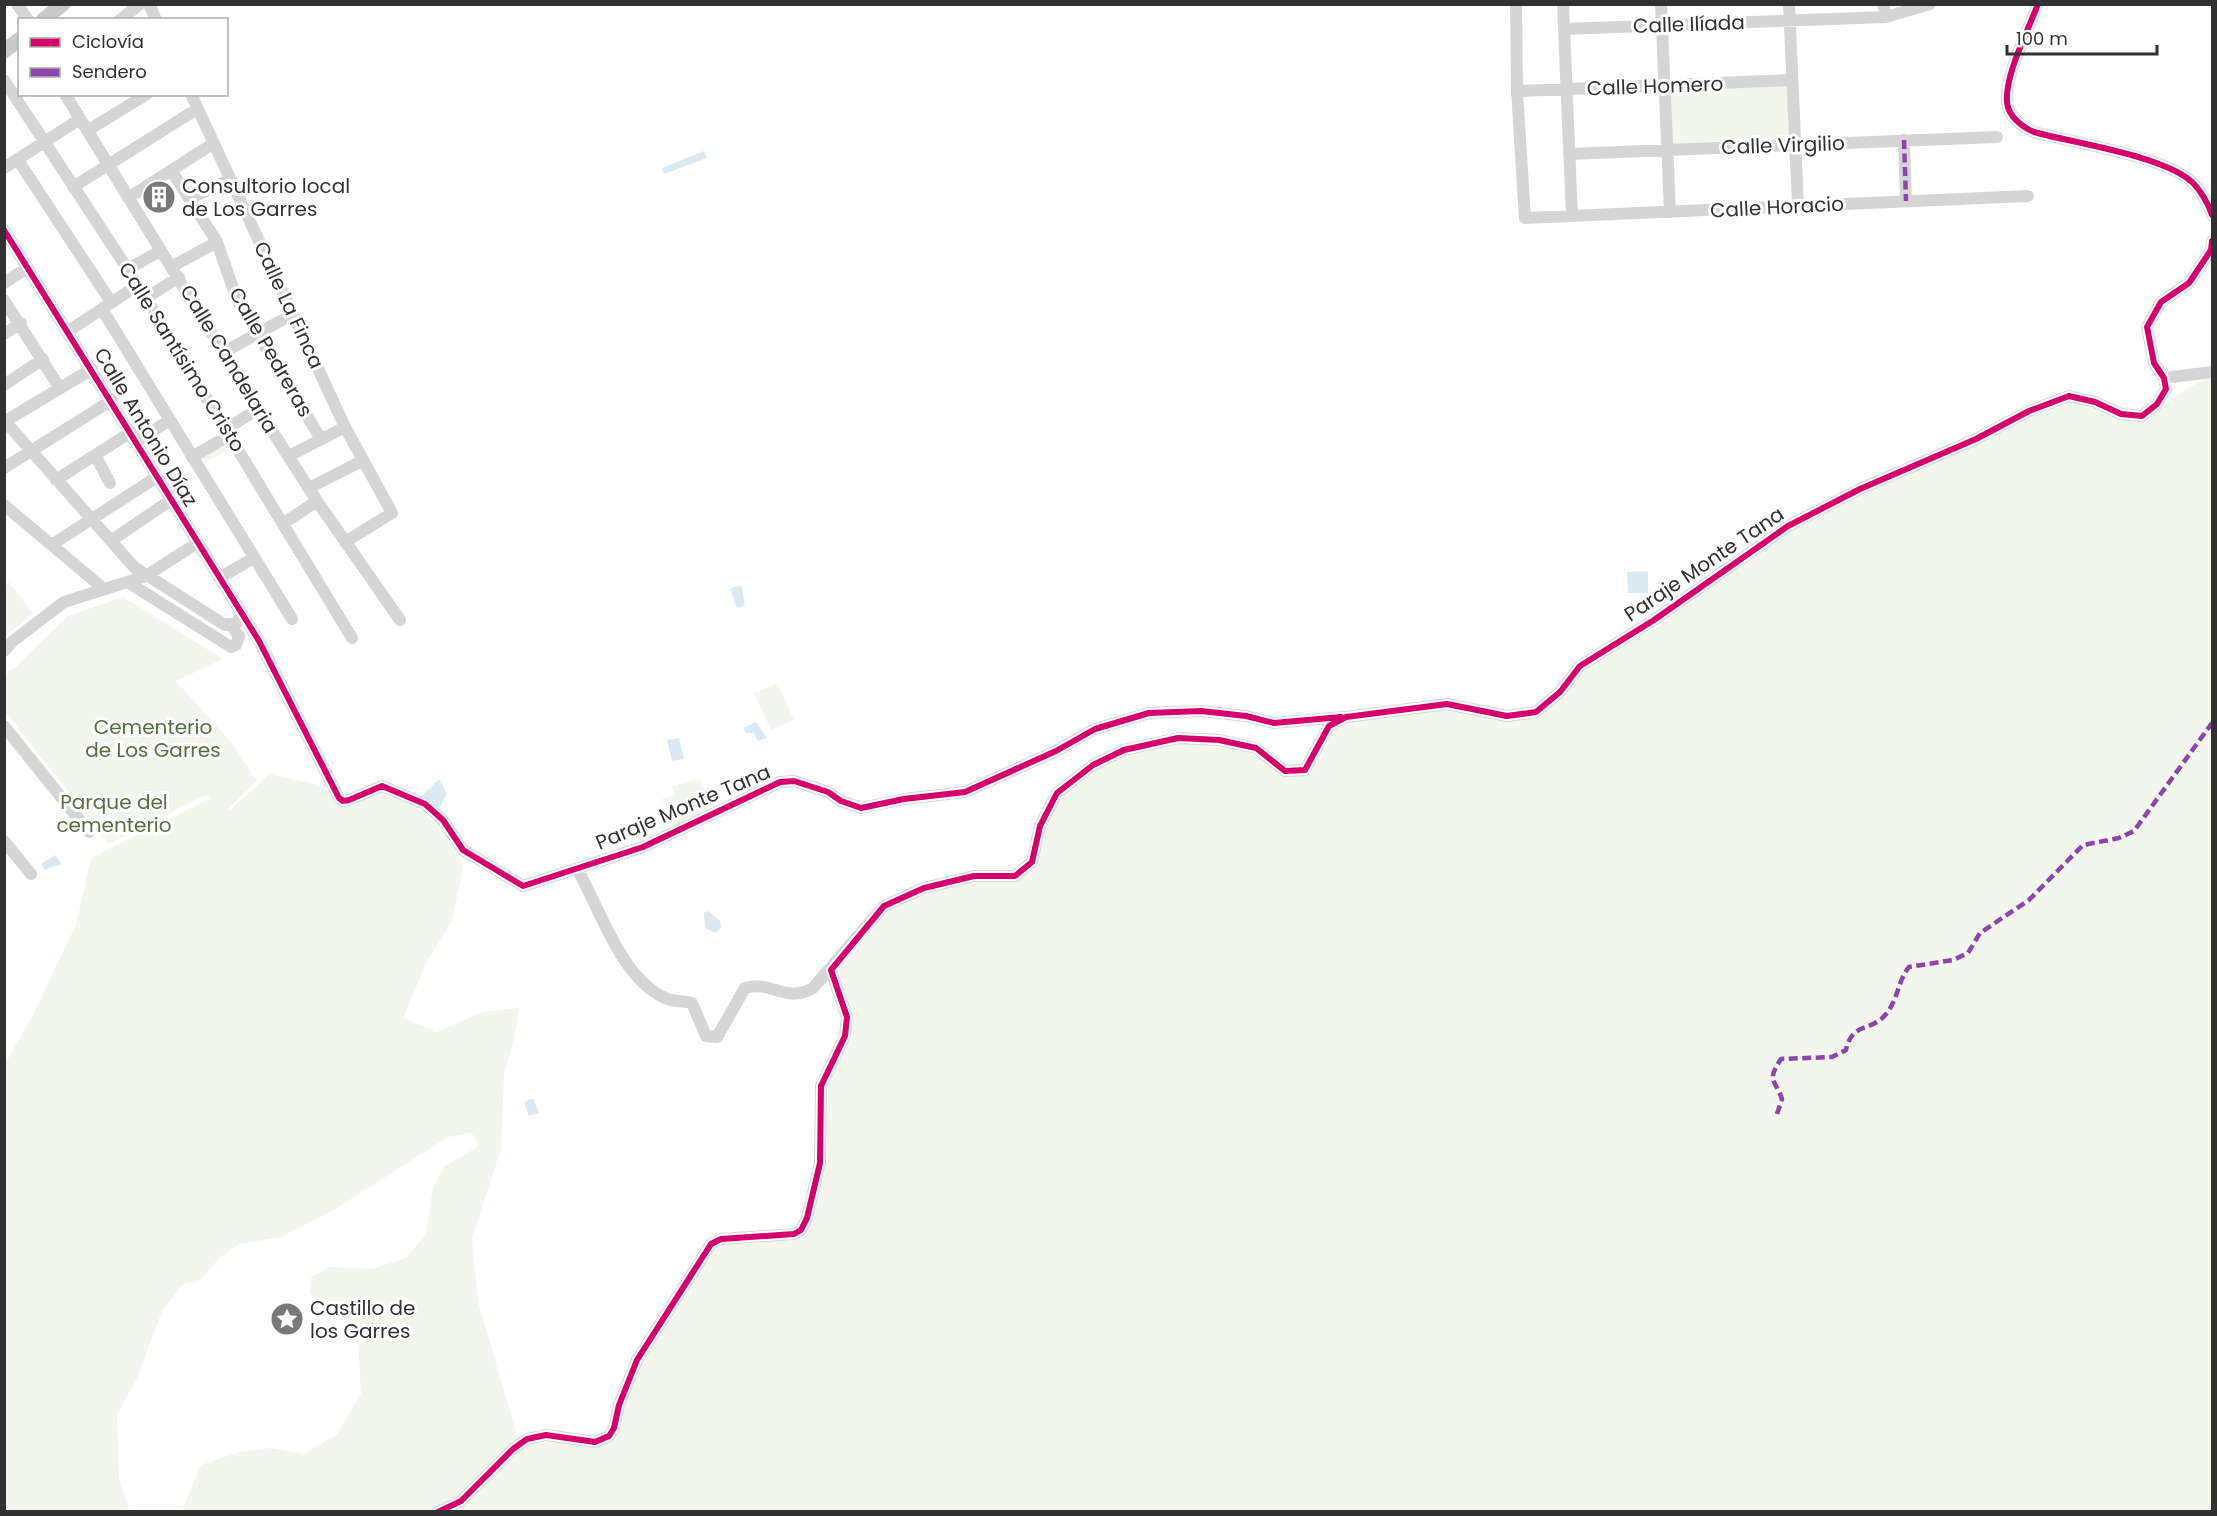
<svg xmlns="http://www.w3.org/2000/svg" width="2217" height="1516" viewBox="0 0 2217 1516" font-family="Poppins,sans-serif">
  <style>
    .green { fill: #f2f6ed }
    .water { fill: #dbeaf2 }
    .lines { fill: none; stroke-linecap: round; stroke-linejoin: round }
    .minor { stroke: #d5d5d5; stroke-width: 12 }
    .major { stroke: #c9c9c9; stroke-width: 15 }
    .quiet { stroke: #8e44ad; stroke-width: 4.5; stroke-dasharray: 9 4.5; stroke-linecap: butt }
    .cycleway-casing { stroke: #fff; stroke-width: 10 }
    .cycleway { stroke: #d6006c; stroke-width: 6 }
    .labels { text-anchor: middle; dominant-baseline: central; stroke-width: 6; stroke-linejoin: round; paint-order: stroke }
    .street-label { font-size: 20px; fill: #313131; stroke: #fff }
    .poi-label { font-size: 20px; fill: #313131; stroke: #fff; text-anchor: start }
    .park-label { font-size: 20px; fill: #556e3c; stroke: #fff }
  </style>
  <rect width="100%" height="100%" fill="#fff"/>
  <!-- green -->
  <path class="green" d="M1792,80L1796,145L1667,150L1664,85Z
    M2212,378V1511H182L201,1465L239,1452L271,1448L304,1454L337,1434L361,1394L358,1339L352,1323L353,1319L310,1294L311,1277L329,1267L372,1269L406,1258L426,1234L433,1187L445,1166L479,1146L472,1133L448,1137L332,1211L281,1237L239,1244L219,1258L201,1280L182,1285L162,1311L137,1378L117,1415L119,1478L129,1511H5V1064L32,1017L76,924L91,858L211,798L206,795L109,844L5,711V684L8,671L17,666L68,616L123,597L223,659L176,681L232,743L257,781L228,809L230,810L270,774L319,785L348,803L380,793L409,802L450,834L463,867L452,921L428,959L403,1018L437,1032L482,1012L519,1008L513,1044L504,1074L501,1149L472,1238L478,1302L521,1449L536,1442H604L638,1371L708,1255L722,1245L797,1240L808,1230L828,1157L825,1129L827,1088L837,1061L851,1039L853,1021L839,970C875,912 905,894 971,883C996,879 1009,879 1034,870L1045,819L1062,796L1096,769L1125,755L1161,743L1233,745L1291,775L1312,772L1336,727L1356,720L1439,708L1525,717L1589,664L1659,626L1788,530L1843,500L2056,403C2061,403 2069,400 2074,401C2093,404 2111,422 2131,419C2163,415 2180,385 2212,378Z
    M227,443L230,448L205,463L201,458Z
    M9,582L33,614L5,636V586Z
    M777,683L794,720L771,730L754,693Z
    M700,779L712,808L674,828L662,799L675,795L672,786Z"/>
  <!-- water -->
  <path class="water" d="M704,151L707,158L664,174L662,168Z
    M1648,571V593H1628L1627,572Z
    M741,585L745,605L737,608L730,589Z
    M756,722L767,738L758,741L754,733H746L743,728Z
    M679,738L684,759L672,761L667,740Z
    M439,779L447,794L439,808L422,796Z
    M55,855L61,864L45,870L41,864Z
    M708,911L720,921L721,928L716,933L705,928L704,912Z
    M533,1098L539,1113L529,1116L524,1102Z"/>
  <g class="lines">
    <!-- minor -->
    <path class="minor" d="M17,4L28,20
      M149,4L156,20
      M1516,4L1517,91L1525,218L2028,196
      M1563,4L1572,216
      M1661,4L1670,212
      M1789,4L1798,206
      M1883,4L1886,17
      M2038,4C2028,31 2005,74 2007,102C2008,116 2022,127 2034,132C2073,143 2166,156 2193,183C2201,191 2209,205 2212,215
      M120,20L140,4
      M1564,29L1886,17L1930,4
      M4,80L138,285L352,638
      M1517,91L1792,80
      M65,94L258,409L317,501L400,620
      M191,94L345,427L392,513L345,542
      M87,131L147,94
      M1904,140L1906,201
      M1569,154L1997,137
      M18,160L111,302
      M4,168L80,119
      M171,170L217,242L237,300L321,439
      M73,187L197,109
      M128,198L214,143
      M191,198L231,179
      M4,230L259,641L339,798L343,801L349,800L382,786L425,804L443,820L463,850L523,886L643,847L780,782L794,781L828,792L841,801L861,808L904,799L965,792L1056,751L1095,729L1149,713L1201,711L1246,716L1274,723L1343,717
      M171,267L217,242
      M128,269L160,251
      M4,283L27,268
      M146,298L179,277
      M4,300L59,387
      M102,309L292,619
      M67,332L138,285
      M4,334L21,323
      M224,352L293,314
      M2164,378L2212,372
      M4,385L43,359
      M4,420L134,567L225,625L237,623L241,613
      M4,422L92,369
      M226,429L258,409
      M137,441L170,420
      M95,455L110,483
      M289,456L345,427
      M192,457L230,435
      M4,468L112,400
      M56,480L131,432
      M309,488L362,461
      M4,505L104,589
      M284,523L317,501
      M112,540L171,500
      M53,544L157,477
      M219,578L254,558
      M129,583L231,647L236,645L239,636L231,625
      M4,651L13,641L64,602L146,576L197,543
      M4,726L89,832
      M4,841L31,874
      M577,869C601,910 620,977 665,998C674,1002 684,1001 692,1003L706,1036L717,1037L745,988C772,980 785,1004 813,988L884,906L924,888L974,876H1015L1032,862L1040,826L1057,793L1093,765L1124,750L1178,738L1219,740L1256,748L1285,771L1305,770L1329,726L1346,717L1447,704L1507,716L1536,712L1560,692L1580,666L1654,620L1788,526L1860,489L1976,439L2029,411L2069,396L2095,402L2121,414L2142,416L2157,404L2166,389L2164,378L2154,363L2147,327L2161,302L2189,283L2211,250L2212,241
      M438,1512L461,1501L513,1449L527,1439L546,1435L595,1442L609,1436L614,1428L619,1405L637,1360L711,1244L721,1239L794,1234L801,1230L807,1218L820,1163L821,1086L845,1036L847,1017L831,970"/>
    <!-- major -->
    <path class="major" d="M43,20L63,4
      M4,51L20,39"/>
    <!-- quiet -->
    <path class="quiet" d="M1904,140L1906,201
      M1777,1114L1782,1099C1775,1079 1766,1081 1781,1059L1832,1057L1846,1050C1852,1021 1871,1033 1886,1014C1898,1000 1898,980 1909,967L1953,960L1968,953L1980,933L2029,900L2083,845L2119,838L2134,831L2212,723"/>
    <defs>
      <path id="cycleway" d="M2038,4C2028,31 2005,74 2007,102C2008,116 2022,127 2034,132C2073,143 2166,156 2193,183C2201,191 2209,205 2212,215
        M4,230L259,641L339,798L343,801L349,800L382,786L425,804L443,820L463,850L523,886L643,847L780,782L794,781L828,792L841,801L861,808L904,799L965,792L1056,751L1095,729L1149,713L1201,711L1246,716L1274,723L1341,717
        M438,1512L461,1501L513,1449L527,1439L546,1435L595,1442L609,1436L614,1428L619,1405L637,1360L711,1244L721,1239L794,1234L801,1230L807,1218L820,1163L821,1086L845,1036L847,1017L831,970L884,906L924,888L974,876H1015L1032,862L1040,826L1057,793L1093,765L1124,750L1178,738L1219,740L1256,748L1285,771L1305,770L1329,726L1346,717L1447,704L1507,716L1536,712L1560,692L1580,666L1654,620L1788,526L1860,489L1976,439L2029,411L2069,396L2095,402L2121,414L2142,416L2157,404L2166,389L2164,378L2154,363L2147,327L2161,302L2189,283L2211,250L2212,241"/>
    </defs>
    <!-- cycleway casing -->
    <use href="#cycleway" class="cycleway-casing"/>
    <!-- cycleway -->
    <use href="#cycleway" class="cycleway"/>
  </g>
  <!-- icons -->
  <defs>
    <symbol id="building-disc" viewBox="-11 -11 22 22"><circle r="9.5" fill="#797979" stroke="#fff"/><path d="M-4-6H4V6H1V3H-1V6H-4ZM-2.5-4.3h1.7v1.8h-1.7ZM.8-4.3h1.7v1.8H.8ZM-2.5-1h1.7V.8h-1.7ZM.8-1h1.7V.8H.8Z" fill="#fff"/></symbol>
    <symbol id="sight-disc" viewBox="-11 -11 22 22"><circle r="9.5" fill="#797979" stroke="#fff"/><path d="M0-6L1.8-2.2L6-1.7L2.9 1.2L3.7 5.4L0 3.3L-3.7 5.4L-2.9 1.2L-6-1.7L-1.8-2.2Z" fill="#fff"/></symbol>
  </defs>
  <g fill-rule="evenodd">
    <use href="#building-disc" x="140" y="178" width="38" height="38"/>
    <use href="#sight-disc" x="268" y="1300" width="38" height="38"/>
  </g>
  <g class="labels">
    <!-- street labels -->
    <g class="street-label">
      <text transform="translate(1689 24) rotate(-2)">Calle Ilíada</text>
      <text transform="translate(1655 86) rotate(-2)">Calle Homero</text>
      <text transform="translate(1783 145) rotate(-2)">Calle Virgilio</text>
      <text transform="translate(1777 207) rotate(-3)">Calle Horacio</text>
      <text transform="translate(289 305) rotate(65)">Calle La Finca</text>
      <text transform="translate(271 352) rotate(60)">Calle Pedreras</text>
      <text transform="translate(182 357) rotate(58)">Calle Santísimo Cristo</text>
      <text transform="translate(229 359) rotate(59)">Calle Candelaria</text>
      <text transform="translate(146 427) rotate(59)">Calle Antonio Díaz</text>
      <text transform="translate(1704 564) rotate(-34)">Paraje Monte Tana</text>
      <text transform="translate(683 807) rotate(-23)">Paraje Monte Tana</text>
    </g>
    <!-- poi labels -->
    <g class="poi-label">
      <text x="182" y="186">Consultorio local<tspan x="182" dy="23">de Los Garres</tspan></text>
      <text x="310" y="1308">Castillo de<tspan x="310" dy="23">los Garres</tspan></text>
    </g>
    <!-- park labels -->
    <g class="park-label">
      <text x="153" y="727">Cementerio<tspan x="153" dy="23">de Los Garres</tspan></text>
      <text x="114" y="802">Parque del<tspan x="114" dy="23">cementerio</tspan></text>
    </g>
  </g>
  <!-- border -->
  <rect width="2217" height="1516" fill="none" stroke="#313131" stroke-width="12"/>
  <!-- legend -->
  <rect x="18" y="18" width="210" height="78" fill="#ffffff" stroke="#adadad" stroke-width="1.5"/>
  <rect x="30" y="38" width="30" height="9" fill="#d6006c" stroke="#adadad" stroke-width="1.5"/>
  <text x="72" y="48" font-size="18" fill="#313131">Ciclovía</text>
  <rect x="30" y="68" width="30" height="9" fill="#8e44ad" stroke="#adadad" stroke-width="1.5"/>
  <text x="72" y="78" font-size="18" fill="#313131">Sendero</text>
  <!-- scale -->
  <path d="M2007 45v9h150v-9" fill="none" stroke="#313131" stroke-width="3"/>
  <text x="2016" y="45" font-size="18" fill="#313131" stroke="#ffffff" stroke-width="4.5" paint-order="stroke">100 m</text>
</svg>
